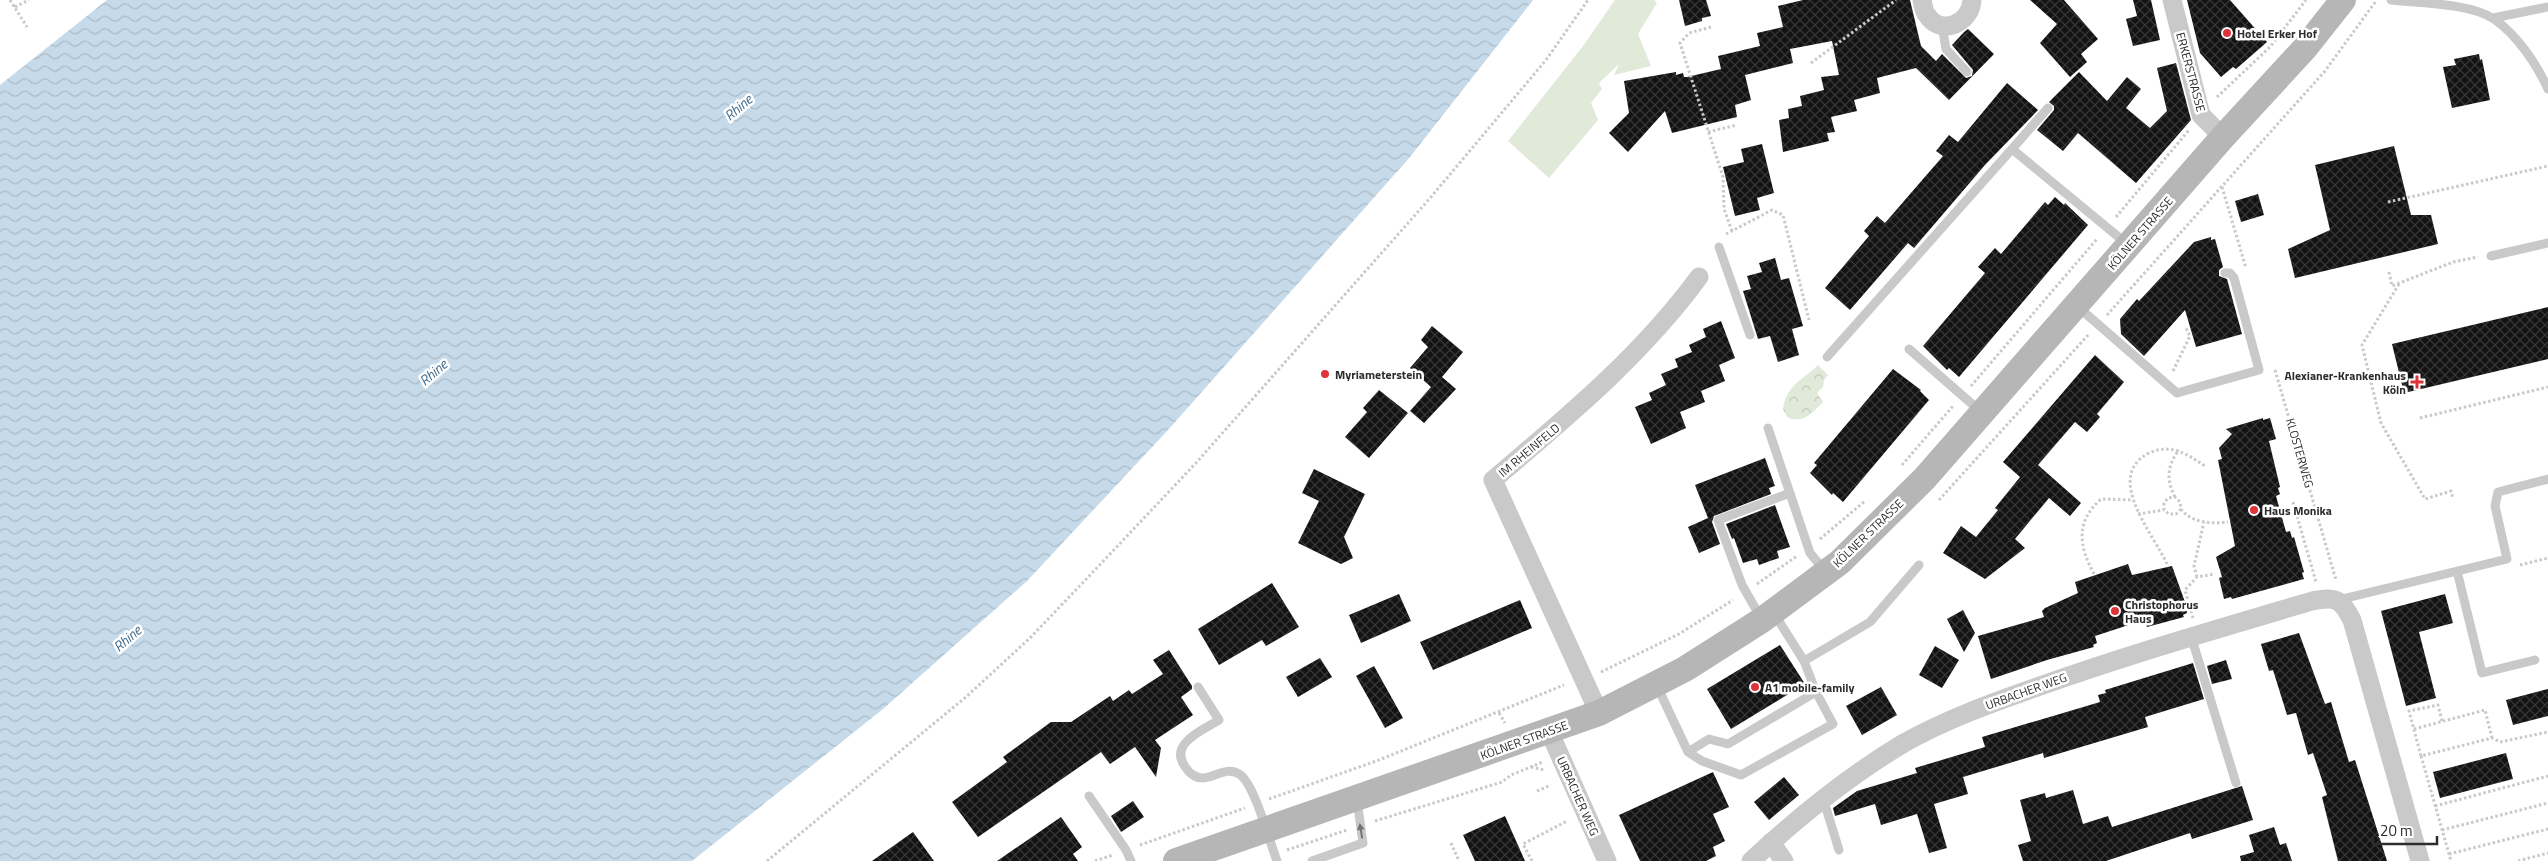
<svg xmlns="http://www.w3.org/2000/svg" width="2548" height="861" viewBox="0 0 2548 861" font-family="'Titillium Web',sans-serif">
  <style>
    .grass { fill: #e1e9d9 }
    .park { fill: url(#park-crowns) }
    .water { fill: url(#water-waves) }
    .building { fill: url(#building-cross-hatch) }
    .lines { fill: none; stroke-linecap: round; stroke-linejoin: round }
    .path { stroke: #c9c9c9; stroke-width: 3; stroke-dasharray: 2.5 2.5; stroke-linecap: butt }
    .service { stroke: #c9c9c9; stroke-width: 9 }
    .minor { stroke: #c9c9c9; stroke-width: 19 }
    .secondary { stroke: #b6b6b6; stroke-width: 26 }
    .oneway { fill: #737373 }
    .poi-dot { fill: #de3338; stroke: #fff; stroke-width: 2 }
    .labels { text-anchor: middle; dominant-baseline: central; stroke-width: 5; stroke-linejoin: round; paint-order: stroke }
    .poi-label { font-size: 12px; font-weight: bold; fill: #2c2c2c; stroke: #fff; text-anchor: start }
    .street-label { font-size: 12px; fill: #2c2c2c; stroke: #fff }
    .water-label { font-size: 14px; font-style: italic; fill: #3e698a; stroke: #fff }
  </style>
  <defs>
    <pattern id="park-crowns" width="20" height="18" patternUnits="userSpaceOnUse" patternTransform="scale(1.25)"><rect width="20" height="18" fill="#e1e9d9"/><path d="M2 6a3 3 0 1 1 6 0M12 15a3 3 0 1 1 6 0" fill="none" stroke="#c1c8ba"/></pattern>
    <pattern id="water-waves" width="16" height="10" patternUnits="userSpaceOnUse" patternTransform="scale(1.25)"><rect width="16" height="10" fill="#c6dae9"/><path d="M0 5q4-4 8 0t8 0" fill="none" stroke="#aabbc8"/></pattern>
    <pattern id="building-cross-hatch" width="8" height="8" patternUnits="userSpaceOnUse" patternTransform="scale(1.25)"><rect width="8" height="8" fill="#131313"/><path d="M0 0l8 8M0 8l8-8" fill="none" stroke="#363636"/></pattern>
  </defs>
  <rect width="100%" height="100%" fill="#fff"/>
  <!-- grass -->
  <path class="grass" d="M1615,0H1654L1657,3L1638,34L1651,66L1614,75L1619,64L1599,83L1602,89L1591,103L1598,120L1549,178L1508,141L1583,46Z"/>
  <!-- park -->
  <path class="park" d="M1818,365L1828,375L1824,380L1823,387L1817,393L1823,402C1812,413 1805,423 1788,418L1783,409C1786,385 1803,380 1818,365Z"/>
  <!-- water -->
  <path class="water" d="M107,0H1533L1410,157L1168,430L1027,581L883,709L692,861H0V85Z"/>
  <!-- building -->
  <path class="building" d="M1679,0H1706L1711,16L1702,18V21L1685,26Z
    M1803,0H1910L1921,46L1936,61L1942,54L1966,78L1972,76L1973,70L1952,45L1964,32L1968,29L1994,54L1949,100L1916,68L1877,78L1880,93L1854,100L1857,111L1831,117L1835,132L1827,133L1829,141L1783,152L1779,120L1789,118L1788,109L1802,106L1800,96L1824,90L1821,77L1839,75L1832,41L1790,49L1793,63L1745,75L1751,100L1735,105L1737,117L1672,133L1665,111L1628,152L1609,133L1629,113L1624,81L1676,72V75L1683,73L1684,77H1687L1721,69L1718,56L1760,46L1757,33L1783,27L1778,6Z
    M2030,0H2064L2098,39L2081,54L2087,62L2070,77L2040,43L2057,24Z
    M2133,0H2151L2160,40L2133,46L2126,19L2137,16Z
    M2187,0H2230L2267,42L2236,69L2233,67L2221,77L2200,53Z
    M2479,54L2480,60L2482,59L2490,100L2452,108L2443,67L2456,65L2454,59Z
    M2176,63L2191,120L2136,183L2078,133L2063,151L2037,130L2054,110V106L2049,102L2079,72L2107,101L2127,77L2141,89L2126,108L2150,128L2167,111L2157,68Z
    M2007,83L2038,110L1985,165L1914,248L1908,243L1850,310L1825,288L1869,236L1864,231L1877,216L1885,223L1943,156L1936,151L1949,135L1958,142Z
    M1762,144L1774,193L1757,198L1760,210L1735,216L1723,167L1744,162L1741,149Z
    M2394,146L2411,215H2431L2438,244L2295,278L2288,249L2330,230L2315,165Z
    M2258,194L2264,215L2241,222L2235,201Z
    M2055,197L2064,205L2065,203L2088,225L1959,377L1949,368L1947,370L1923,346L1985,273L1978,267L1995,248L2001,254L2045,202L2048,205Z
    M2211,237V240L2215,239L2223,267L2219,270V276L2227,279L2242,334L2196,347L2185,310L2144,356L2121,334L2120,319L2137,299L2139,301L2194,242Z
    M1775,258L1781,280L1789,278L1803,326L1792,329L1799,355L1778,362L1770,336L1758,339L1743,291L1751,289L1747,276L1762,272L1759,263Z
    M2548,307V359L2404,393L2392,344Z
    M1721,321L1735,358L1719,365L1725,381L1701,391L1705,402L1680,412L1686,428L1651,444L1635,407L1652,400L1649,393L1666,385L1661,374L1678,367L1675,359L1692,352L1689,345L1706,337L1703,329Z
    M1432,326L1463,352L1442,377L1456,389L1424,423L1410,411L1431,387L1410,368L1428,347L1421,340Z
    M2095,355L2124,382L2097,414L2100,417L2087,432L2075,422L2038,465L2081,503L2070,516L2049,498L2015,539L2025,548L1985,579L1943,553L1961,526L1976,537L1998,510L1995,508L2020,477L2003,462Z
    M1893,369L1921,390L1920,391L1929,400L1843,502L1833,493L1832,495L1810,473L1817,465L1814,463Z
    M1379,390L1408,413L1369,458L1345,437L1367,412L1363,408Z
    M2263,418V420L2270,418L2276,439L2269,441L2280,487L2278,488L2280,494L2276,496L2286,532L2290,531L2292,538L2294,537L2304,572L2302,573L2304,579L2232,599L2231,597L2224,599L2219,578L2222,577L2216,557L2235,546L2218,460L2222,459L2219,448L2232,434L2226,429Z
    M1765,458L1775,486L1769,488L1771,494L1714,516L1712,522L1720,544L1699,553L1688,527L1708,518L1695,485Z
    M1314,469L1365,494L1344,537L1353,558L1341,564L1298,543L1319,501L1302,493Z
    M1775,505L1790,547L1777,551L1779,558L1770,561L1759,565L1757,559L1743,563L1734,538L1732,539L1726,524Z
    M2128,564L2132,575L2172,566L2185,602L2187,613L2183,615L2184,617L2147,627L2144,620L2095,636L2097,643L2093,645L2094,647L2047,660L1991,679L1978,636L2044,617L2042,611L2045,608L2078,593L2075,582Z
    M1272,583L1299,627L1266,646L1262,640L1219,665L1198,629Z
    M1399,594L1411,621L1361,643L1349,615Z
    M2445,594L2453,623L2419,632L2436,698L2406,706L2381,611Z
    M1520,600L1532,628L1433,670L1420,642Z
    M1963,610L1975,633L1964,652L1947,619Z
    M2299,633L2325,704L2331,702L2349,762L2355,760L2387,861H2338L2322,797L2327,795L2313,753L2308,755L2296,713L2287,715L2273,670L2269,671L2261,644Z
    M1780,645L1805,684L1731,729L1707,689Z
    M1935,646L1959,660L1942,688L1919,675Z
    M1169,650L1192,686V689L1181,697L1193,715L1155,740L1161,748L1156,777L1135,747L1110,764L1101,752L978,837L952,802L1007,762L1003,757L1051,722H1071L1110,696L1113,701L1129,690L1132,694L1163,674L1153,660Z
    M1320,658L1332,677L1298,697L1286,677Z
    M2226,660L2232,679L2212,684L2207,666Z
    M2193,663L2204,699L2145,717L2148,727L2044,758L2043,753L1963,777L1968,794L1934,804L1947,848L1929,853L1917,814L1881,825L1875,804L1835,816L1833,808L1857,791L1917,773L1915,768L1985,747L1982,737L2100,702L2098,695L2106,693L2105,690Z
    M1374,666L1403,718L1385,728L1356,676Z
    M1881,687L1897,715L1862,735L1846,706Z
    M2548,689V716L2513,725L2506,700Z
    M2506,753L2513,779L2440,798L2433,772Z
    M1713,772L1729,807L1713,814L1725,841L1713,847L1716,856L1706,861H1640L1619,815Z
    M1784,777L1799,795L1769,820L1754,802Z
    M2242,786L2253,820L2192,839L2190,833L2106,861H2023L2018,845L2031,841L2020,800L2045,793L2046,798L2073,790L2083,824L2108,816L2112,827Z
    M1133,801L1144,817L1121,832L1111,816Z
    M1505,816L1525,861H1475L1463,835Z
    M1061,817L1082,847L1073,854L1078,861H997Z
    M2274,827L2280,845L2286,843L2292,861H2241L2240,856L2254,852L2249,835Z
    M913,832L934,861H872Z"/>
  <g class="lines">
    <!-- path -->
    <path class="path" d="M10,0L27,27
      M15,7L29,0
      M1711,27L1689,33L1680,43L1723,177L1724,209L1732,231
      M1811,63L1896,0
      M2217,97L2270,47L2306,0
      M1708,132L1737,125
      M2222,187L2246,268
      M2388,202L2548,166
      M2116,217L2189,130
      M1726,234L1772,210L1783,215L1809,320
      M2389,272L2392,286L2453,262L2478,257
      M2399,284L2362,345L2381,423L2425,499L2451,491L2453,498
      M2107,315L2325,71L2376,1
      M2275,370L2336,580
      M2173,371L2190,336L2185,326
      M1971,386L2097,239
      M2420,418L2548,387
      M1902,465L1953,406
      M2175,497C2166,479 2167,466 2179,450
      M1939,500L2089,334
      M2293,502L2316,582
      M2181,509L2176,514H2169L2164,510V503L2168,498L2175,497L2180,502L2181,509C2191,523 2212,524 2228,522
      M2138,514L2164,510
      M1820,539L1865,501
      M2167,564C2154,535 2103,476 2149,453C2171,443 2187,454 2205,466
      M2520,565L2548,558
      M2094,574C2079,546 2075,522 2101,499L2133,500
      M2197,577L2194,566L2204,522
      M1757,584L1797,556
      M2193,618L2185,590L2197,577L2215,574
      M1601,672L1679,634L1733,600
      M1499,713L1505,723
      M2442,721L2438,705L2409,711L2421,756L2492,738L2500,742L2548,732
      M2414,729L2485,710L2492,738
      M2421,756L2451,861
      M1531,767L1544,770
      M1537,791L1551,785
      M1269,799L1379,760L1564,685
      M2435,806L2548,776
      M1375,821L1502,782L1511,775L1543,762
      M2442,830L2548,803
      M1451,843L1459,861
      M1140,845L1245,808
      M1287,850L1347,830
      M2449,854L2548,829
      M767,861L966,697L1030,638L1092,573L1196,463L1431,197L1546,60L1588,0
      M1095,861L1113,855
      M1532,861L1523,844L1567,821
      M2518,861L2548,853"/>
    <!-- service -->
    <path class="service" d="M2391,0C2419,3 2470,3 2494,19C2517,35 2536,63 2548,89
      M2493,18L2548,7
      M1942,25L1946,49L1967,72
      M2012,149L2048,108
      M1719,247L1750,335
      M2491,256L2548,243
      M2077,306L2177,393L2259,370L2234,278L2230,273H2225
      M1909,349L1980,411
      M1827,357L2012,149L2127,244
      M1768,428L1810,553L1825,571
      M2457,571L2482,673L2535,660
      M2338,600L2507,559L2495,506L2498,492L2548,479
      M1775,615L1804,661
      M1761,618L1742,585L1718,520L1790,493
      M2191,636L2236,783
      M1657,686L1688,752L1709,739L1728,744L1816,692L1804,661L1870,622L1919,565
      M1198,687L1219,720C1203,730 1167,744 1186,768C1189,773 1196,778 1202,778C1215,778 1226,766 1239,774C1254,782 1270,843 1277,861
      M1688,752L1702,761L1741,775L1833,724L1816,692
      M1089,796L1126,850L1131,861
      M1820,802L1826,808L1839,850
      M1312,861L1363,843L1357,800"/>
    <!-- minor -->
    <path class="minor" d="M1922,0C1923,5 1924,12 1927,15C1941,37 1971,23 1972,0
      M2172,0L2201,115L2223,137
      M1599,713L1493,480C1567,417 1641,356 1699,277
      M1549,731L1607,861
      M1771,842L1784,861
      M1751,861C1798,817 1849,776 1904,743C1947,719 1994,702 2040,686C2130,654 2221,628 2312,601C2336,596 2341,599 2352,620L2420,861"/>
    <!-- secondary -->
    <path class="secondary" d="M1176,861L1599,713L1685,669L1762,620L1840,562L1925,478L2223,137L2305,48L2343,0"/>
  </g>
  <!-- one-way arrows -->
  <defs><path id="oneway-solid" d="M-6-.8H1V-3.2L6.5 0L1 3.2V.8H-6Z" transform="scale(1.25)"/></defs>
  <use class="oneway" href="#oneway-solid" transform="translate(1361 831) rotate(-99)"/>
  <!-- markers -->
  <g class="poi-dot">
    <circle cx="2227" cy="33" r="5"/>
    <circle cx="1325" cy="374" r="5"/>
    <path d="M2414.5 374.5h5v5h5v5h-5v5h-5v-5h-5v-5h5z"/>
    <circle cx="2254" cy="510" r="5"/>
    <circle cx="2115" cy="611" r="5"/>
    <circle cx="1755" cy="687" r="5"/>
  </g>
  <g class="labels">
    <!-- poi labels -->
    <g class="poi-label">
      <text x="2237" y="33">Hotel Erker Hof</text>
      <text x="1335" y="374">Myriameterstein</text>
      <text x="2406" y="375" text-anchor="end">Alexianer-Krankenhaus<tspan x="2406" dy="14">Köln</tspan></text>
      <text x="2264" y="510">Haus Monika</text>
      <text x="2125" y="604">Christophorus<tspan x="2125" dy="14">Haus</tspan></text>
      <text x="1765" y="687">A1 mobile-family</text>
    </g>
    <!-- street labels -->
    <g class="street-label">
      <text transform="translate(2191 72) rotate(75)">ERKERSTRASSE</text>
      <text transform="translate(2140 233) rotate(-49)">KÖLNER STRASSE</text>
      <text transform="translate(1529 450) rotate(-40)">IM RHEINFELD</text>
      <text transform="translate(2300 453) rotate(74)">KLOSTERWEG</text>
      <text transform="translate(1868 533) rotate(-44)">KÖLNER STRASSE</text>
      <text transform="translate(2026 691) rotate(-20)">URBACHER WEG</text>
      <text transform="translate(1524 740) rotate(-20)">KÖLNER STRASSE</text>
      <text transform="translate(1578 796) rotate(66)">URBACHER WEG</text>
    </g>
    <!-- water labels -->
    <g class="water-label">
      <text transform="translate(738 107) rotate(-41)">Rhine</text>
      <text transform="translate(433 372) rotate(-41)">Rhine</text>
      <text transform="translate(127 638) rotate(-41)">Rhine</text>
    </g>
  </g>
  <!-- scale -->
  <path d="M2373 836v8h64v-8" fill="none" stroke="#2c2c2c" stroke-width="2.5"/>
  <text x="2380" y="836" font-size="15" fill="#2c2c2c" stroke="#ffffff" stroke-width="4" paint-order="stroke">20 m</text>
</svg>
